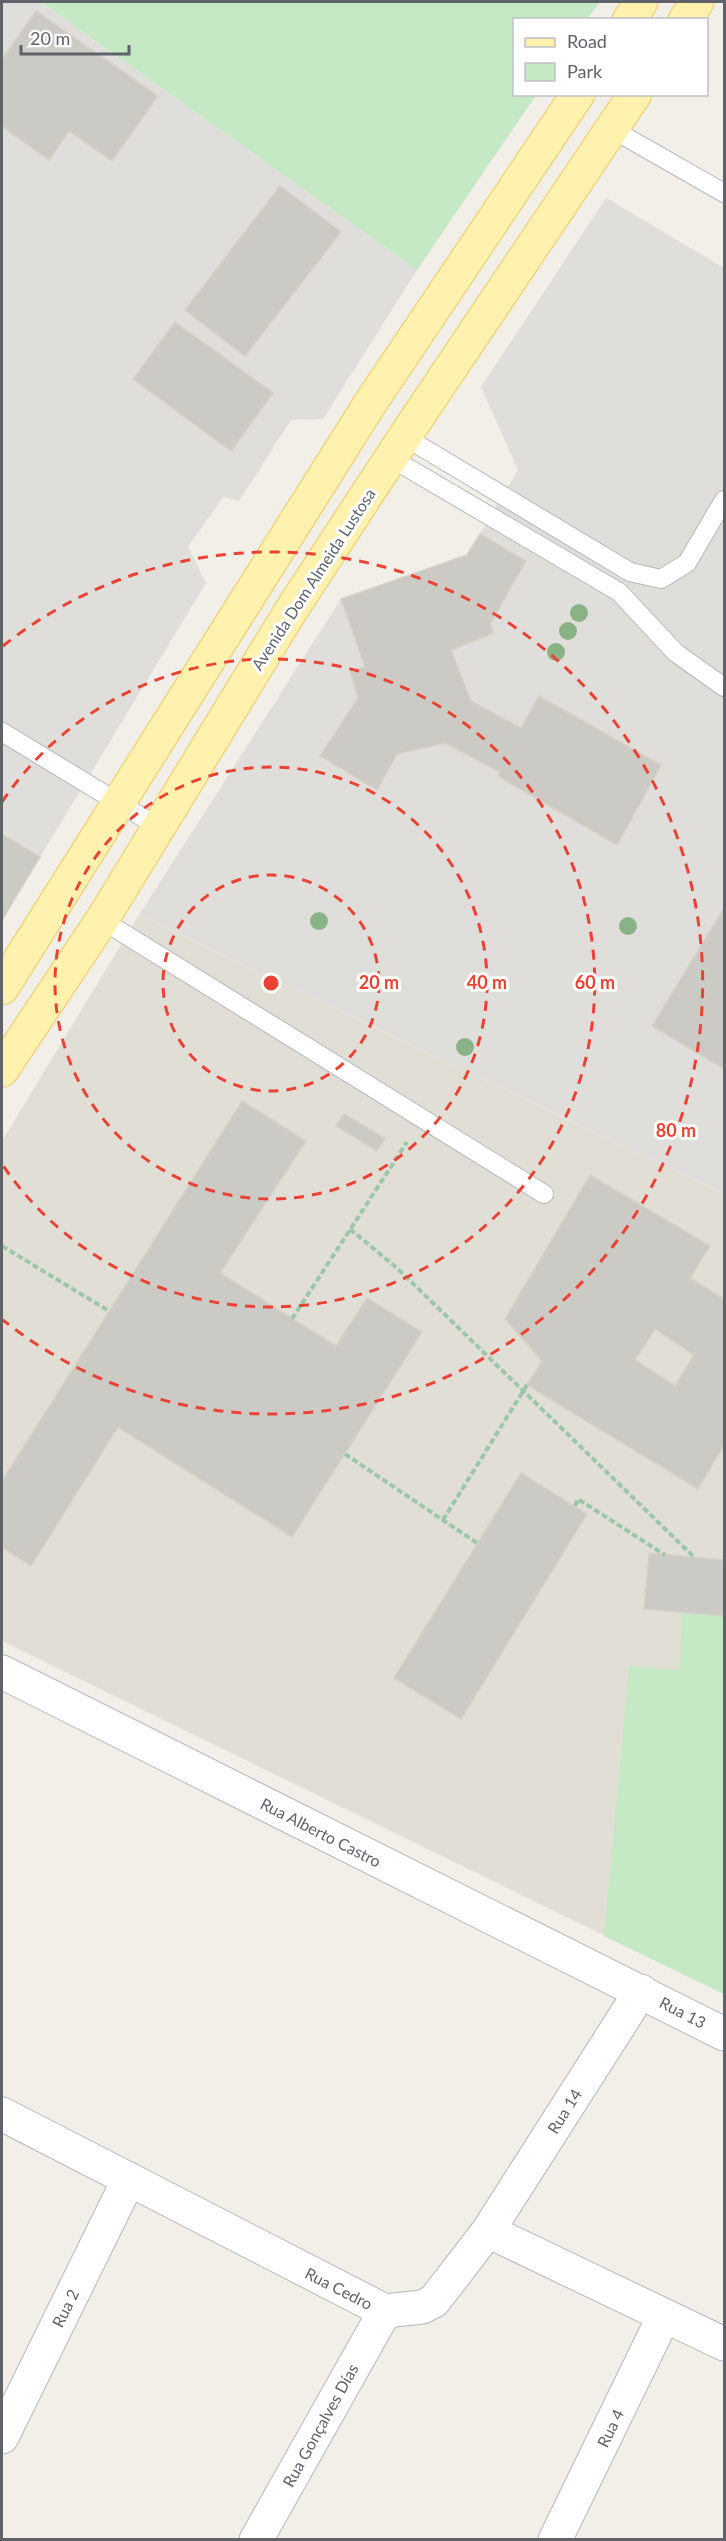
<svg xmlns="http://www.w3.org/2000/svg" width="726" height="2541" viewBox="0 0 726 2541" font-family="Lato,sans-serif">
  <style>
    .industrial { fill: #e0deda }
    .education { fill: #e1ded6 }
    .green { fill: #c5e8c5 }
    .building { fill: #cccac5; stroke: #d6d1c6; stroke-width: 1.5; fill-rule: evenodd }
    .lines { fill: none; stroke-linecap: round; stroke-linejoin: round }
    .lane-casing { stroke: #b5b8bc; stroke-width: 20 }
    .street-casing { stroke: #b5b8bc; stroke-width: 35 }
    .primary-casing { stroke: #f2c960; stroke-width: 35 }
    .path { stroke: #9cc7a9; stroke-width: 4; stroke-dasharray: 6 3; stroke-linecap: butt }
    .lane { stroke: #fff; stroke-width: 18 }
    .street { stroke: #fff; stroke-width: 33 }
    .primary { stroke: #fff2af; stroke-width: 33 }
    .tree { fill: #89b387 }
    .ring { fill: none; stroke: #ea4335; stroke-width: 3; stroke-dasharray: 10 8 }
    .labels { text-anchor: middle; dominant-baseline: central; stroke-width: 6; stroke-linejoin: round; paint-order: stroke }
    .street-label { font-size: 16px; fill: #5f6368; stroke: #fff }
    .centre { fill: #ea4335; stroke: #fff; stroke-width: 3 }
    .ring-label { font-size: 18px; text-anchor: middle; font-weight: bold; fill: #ea4335; stroke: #fff; stroke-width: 6; stroke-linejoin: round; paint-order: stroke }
  </style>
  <rect width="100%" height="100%" fill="#f1efe8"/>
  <!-- industrial -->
  <path class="industrial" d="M2,2H41L417,270L323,419L291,420L239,501L223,497L188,547L206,583L40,857L2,834Z
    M606,198L724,268V1194L139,915L341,599L467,555L518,470L481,387Z"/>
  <!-- education -->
  <path class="education" d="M139,915L724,1194V1994L2,1641V1141Z"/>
  <!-- green -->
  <path class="green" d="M41,2H600L587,19L514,20V94L536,95L417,270Z
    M681,1612L724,1616V1994L604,1936L629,1666L680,1670Z"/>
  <!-- building -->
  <path class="building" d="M36,11L158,96L112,161L69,131L49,160L2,126V59Z
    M280,186L341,232L245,356L185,310Z
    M175,322L273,393L231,451L133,379Z
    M480,534L526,561L490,624L494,633L451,650L471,701L521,728L539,696L661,765L617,845L498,776L500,772L445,743L397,754L377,790L320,756L358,698L350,671L365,667L341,599L467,555Z
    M2,834L40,857L2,920Z
    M724,908V1069L652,1026Z
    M242,1101L306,1141L220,1273L336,1346L367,1298L422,1332L292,1537L118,1427L31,1566L2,1547V1481Z
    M344,1114L385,1138L377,1151L336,1126Z
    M590,1175L710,1246L690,1278L724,1299V1445L698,1489L527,1385L542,1361L505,1319ZM655,1329L694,1355L675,1386L635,1360Z
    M521,1473L587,1514L461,1719L394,1678Z
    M649,1553L724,1560V1616L644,1609Z"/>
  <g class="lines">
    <defs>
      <path id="lane" d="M612,129L724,193
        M405,437L630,572L661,579L687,563L724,500
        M391,458L619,592L676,653L724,687
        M2,732L160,828
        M102,920L544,1194"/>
      <path id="street" d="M2,1672L724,2034
        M2,2114L385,2311L422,2307L434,2301L488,2231L641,1991
        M488,2231L724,2344
        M2,2437L129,2179
        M256,2540L385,2311
        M555,2540L664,2316"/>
      <path id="primary" d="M629,20L641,2
        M685,20L697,2
        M2,988L371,402L578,94
        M2,1070L102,920L290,612L411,427L635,94"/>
    </defs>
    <!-- lane casing -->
    <use href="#lane" class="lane-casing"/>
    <!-- street casing -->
    <use href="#street" class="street-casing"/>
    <!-- primary casing -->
    <use href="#primary" class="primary-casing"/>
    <!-- path -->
    <path class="path" d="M350,1229L398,1269L695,1558
      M2,1246L109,1311
      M292,1319L407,1142
      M345,1454L477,1543
      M575,1506L578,1499L665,1555
      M443,1520L527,1385"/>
    <!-- lane -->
    <use href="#lane" class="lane"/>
    <!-- street -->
    <use href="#street" class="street"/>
    <!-- primary -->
    <use href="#primary" class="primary"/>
  </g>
  <!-- trees -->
  <g class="tree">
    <circle cx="579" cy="613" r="9"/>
    <circle cx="568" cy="631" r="9"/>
    <circle cx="556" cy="652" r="9"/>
    <circle cx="319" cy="921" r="9"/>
    <circle cx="628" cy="926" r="9"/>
    <circle cx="465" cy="1047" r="9"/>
  </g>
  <!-- distance rings -->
  <g class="ring">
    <circle cx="271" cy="983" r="108"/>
    <circle cx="271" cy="983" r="216"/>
    <path d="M2 802A324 324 0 1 1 2 1164"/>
    <path d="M3 646A431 431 0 1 1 3 1320"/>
  </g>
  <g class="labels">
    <!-- street labels -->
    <g class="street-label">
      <text transform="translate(313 579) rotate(-57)">Avenida Dom Almeida Lustosa</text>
      <text transform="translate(321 1832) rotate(27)">Rua Alberto Castro</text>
      <text transform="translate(683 2012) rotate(27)">Rua 13</text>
      <text transform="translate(564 2111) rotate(-58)">Rua 14</text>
      <text transform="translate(339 2288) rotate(27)">Rua Cedro</text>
      <text transform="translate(65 2308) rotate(-64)">Rua 2</text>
      <text transform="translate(320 2425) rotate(-61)">Rua Gonçalves Días</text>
      <text transform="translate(610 2428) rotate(-64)">Rua 4</text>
    </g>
  </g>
  <circle cx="271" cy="983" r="9" class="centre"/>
  <g class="ring-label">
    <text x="379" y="989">20 m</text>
    <text x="487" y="989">40 m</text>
    <text x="595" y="989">60 m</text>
    <text x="676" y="1137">80 m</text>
  </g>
  <!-- border -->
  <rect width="726" height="2541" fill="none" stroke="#5f6368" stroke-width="6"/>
  <!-- legend -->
  <rect x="513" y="18" width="195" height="78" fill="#ffffff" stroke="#bfc1c3" stroke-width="1.5"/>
  <rect x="525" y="38" width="30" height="9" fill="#fff2af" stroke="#bfc1c3" stroke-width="1.5"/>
  <text x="567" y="48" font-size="18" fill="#5f6368">Road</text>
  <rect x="525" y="63" width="30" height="18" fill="#c5e8c5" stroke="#bfc1c3" stroke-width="1.5"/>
  <text x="567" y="78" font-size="18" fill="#5f6368">Park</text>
  <!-- scale -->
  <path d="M21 45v9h108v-9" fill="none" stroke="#5f6368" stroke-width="3"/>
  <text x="30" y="45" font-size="18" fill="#5f6368" stroke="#ffffff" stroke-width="4.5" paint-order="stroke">20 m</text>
</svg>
